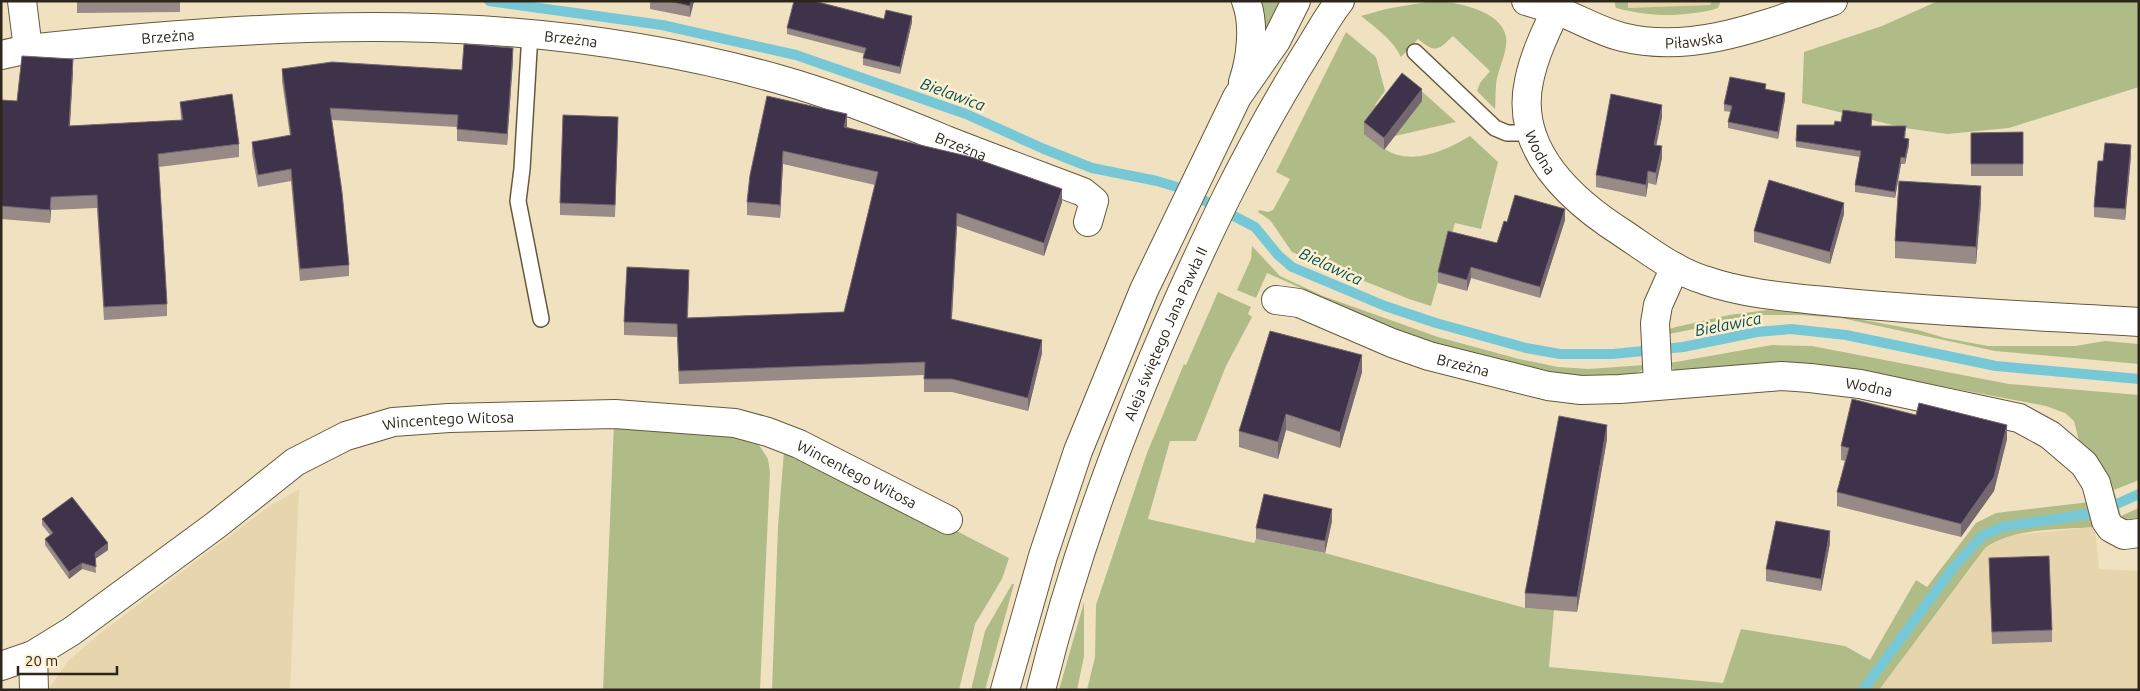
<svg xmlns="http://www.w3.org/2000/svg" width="2140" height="691" viewBox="0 0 2140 691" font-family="Ubuntu,sans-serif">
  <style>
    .built { fill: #e6d5ad }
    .green { fill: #b0bc87 }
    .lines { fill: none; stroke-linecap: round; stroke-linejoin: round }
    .stream { stroke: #77c8d7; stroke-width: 10 }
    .lane-casing { stroke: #65593c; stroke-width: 18 }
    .street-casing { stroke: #65593c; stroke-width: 30 }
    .secondary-casing { stroke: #65593c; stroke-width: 30 }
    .lane { stroke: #fff; stroke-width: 15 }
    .street { stroke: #fff; stroke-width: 28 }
    .secondary { stroke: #fff; stroke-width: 28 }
    .wall { fill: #988a86 }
    .shaded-wall { fill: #74676e }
    .building { fill: #3f324b; stroke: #74676e }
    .labels { text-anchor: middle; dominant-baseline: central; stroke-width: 5; stroke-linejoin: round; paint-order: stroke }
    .street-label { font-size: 15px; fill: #2d271b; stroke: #feefce }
    .water-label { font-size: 16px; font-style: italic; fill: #04505b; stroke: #feefce }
  </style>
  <rect width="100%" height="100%" fill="#f0e2c1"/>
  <!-- built -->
  <path class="built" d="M1628,1H1712L1710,5L1627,8Z
    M299,489L290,690H48L67,662L98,635L267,508Z
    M2095,527L2099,569L2139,571V690H1879L1985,548L1999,540L2015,535Z"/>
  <!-- green -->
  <path class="green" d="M1259,1H1283L1266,34L1263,35Z
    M1432,1C1454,1 1502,10 1506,37C1508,49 1500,66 1497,78C1495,88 1496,99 1495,109L1477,91L1480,83L1490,71L1453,36C1438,50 1436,54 1418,39L1401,57C1392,39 1377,29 1361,16L1386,9Z
    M1614,1H1628V8L1710,5L1712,1H1721L1718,8L1712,10C1676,17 1651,17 1616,8Z
    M1938,1H2139V87L2009,128L1947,134L1905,128L1802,103L1804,52L1882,26Z
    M1346,32L1376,57L1385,91L1375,105L1382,111L1365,134C1371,139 1376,144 1383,148C1411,167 1445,151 1470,136L1498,162L1481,229L1455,223L1431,306L1409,299L1292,252L1270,220L1258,212L1259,210L1268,212L1273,210L1290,179L1276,172Z
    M1407,78L1456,122L1395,136Z
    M1252,246L1280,276L1323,296L1438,337L1519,359L1558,367L1589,369L1644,365V369C1605,395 1444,349 1399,332C1355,315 1311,292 1267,273L1256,298L1237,290L1251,259Z
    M1218,292L1251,307L1248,314L1252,317L1226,366L1196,441H1170L1148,519L1254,543L1256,539L1325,553L1525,608L1554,610L1549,667L1723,683L1741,629L1845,646L1870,660L1916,580L1927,587L1976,523L1996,513L2090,502L2095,527C2060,530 2015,527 1985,548L1879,690H1087L1095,657L1096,605L1147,453L1184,364L1186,365Z
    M1767,310L1842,316L1918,330L1945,338L1988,346H2075L2105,341L2139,344V364L1995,351L1841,318L1800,315H1764L1669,334V329L1676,327L1729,315Z
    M1772,345L1812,346L2009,384L2139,395V480L2114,490L2121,516L2139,508V518L2125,520L2117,517L2080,445L2074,421L2065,413L2046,406L1835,366L1777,363L1682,373L1674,370L1670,363Z
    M627,419L756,440L768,459L770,472L760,690H603L614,422Z
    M784,451L848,475L1009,558L1002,579L975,624L959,690H772L778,526Z
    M1012,584H1014L985,690H971L985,631Z
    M1084,602V656L1077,690H1059Z"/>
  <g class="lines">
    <!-- stream -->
    <path class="stream" d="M489,1L662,25L796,55L966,114L1044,149L1092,168L1157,181L1180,188L1255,227L1278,255L1292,267L1385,306L1436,323L1526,348L1560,354H1613L1683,347L1757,332L1791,329L1846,335L1996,366L2139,379
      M1863,690L1952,569L1982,536L2002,527L2088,514L2119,503L2139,494"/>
    <defs>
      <path id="lane" d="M530,33L522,169L518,201L541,319
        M1415,52L1495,128L1507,133H1531"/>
      <g id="street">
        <path d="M22,1L28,49"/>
        <path id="s1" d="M1556,10C1545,33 1534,56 1529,81C1514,150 1572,201 1624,234C1649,251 1675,271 1704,280C1750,296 1799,298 1846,303C1943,312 2041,316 2139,322"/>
        <path id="s2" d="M1,55L28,49C284,22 526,8 778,79C835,95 891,117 946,140C992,158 1038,175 1083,192L1094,201L1088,222"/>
        <path id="s3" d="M1276,300L1299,303L1392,343L1429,356L1548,386L1581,390L1620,389L1782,376L1810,378L1860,384L2019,418L2050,435L2084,464L2096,483L2106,521L2111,528L2124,535L2139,533"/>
        <path d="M1658,385L1655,323L1658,305L1675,267"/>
        <path d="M33,655L34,690"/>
        <path id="s4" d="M1,666L33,655L72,631L216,525L295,462L346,436L393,422L449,418L615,414L735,423L768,432L799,444L948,520"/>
      </g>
      <g id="secondary">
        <path id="s5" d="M1526,1C1536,4 1546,7 1555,10C1578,18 1598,31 1622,37C1694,55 1766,24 1833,1"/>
        <path d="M1243,82C1251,59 1255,24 1246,1"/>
        <path d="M1005,690L1043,556L1078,451L1144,290L1237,97L1276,41L1296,1"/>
        <path id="s6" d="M1041,690C1083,519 1149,356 1226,198C1252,146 1279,97 1309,49C1319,33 1328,16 1340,1"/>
      </g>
    </defs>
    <!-- lane casing -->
    <use href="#lane" class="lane-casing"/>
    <!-- street casing -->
    <use href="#street" class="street-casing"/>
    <!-- secondary casing -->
    <use href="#secondary" class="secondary-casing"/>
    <!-- lane -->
    <use href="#lane" class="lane"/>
    <!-- street -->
    <use href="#street" class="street"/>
    <!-- secondary -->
    <use href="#secondary" class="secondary"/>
  </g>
  <!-- wall -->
  <path class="wall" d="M77,1H180V12L77,13Z
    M650,1H694L690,17L650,9Z
    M884,19L912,22L900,74L863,65V58L865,54L787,34V28Z
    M513,60L507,145L457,141V127L331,120L349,265V276L300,281L291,181L258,187L252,154V142L290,136L282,81V69L462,70Z
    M73,71L70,126L181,120L180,102L239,144V157L159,167L167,304V316L104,320L97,208L51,210L50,223L1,219V100L17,101Z
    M1766,89L1785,99L1778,139L1728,128V122L1731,112L1724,111V104Z
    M767,96L847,127L1062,202L1044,256L957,226L952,319L1042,353L1028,411L952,392H924V375L679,384L677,337L624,335V322L689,283L688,318L844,312L875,185L783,164L780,218L747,215V202Z
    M1422,101L1384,150L1364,134V122Z
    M1662,117L1656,145L1662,158L1656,185L1648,183L1646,197L1596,187V175Z
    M1872,120V126L1906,133L1905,138L1909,145L1905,164H1901L1895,198L1855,192V185L1860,157L1796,147V141L1841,122Z
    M618,128L615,217L560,215V203Z
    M2023,132V176H1971V133Z
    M2131,156L2125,220L2094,217V207L2103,161Z
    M1981,203L1976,264L1895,258V241Z
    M1844,214L1830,264L1754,242V231Z
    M1565,220L1540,298L1471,278L1467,291L1438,283V272L1497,243L1507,222Z
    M1362,372L1340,448L1286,430L1278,459L1239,447V431Z
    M1607,439L1577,612L1525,608V593Z
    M2007,439L1994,491L1961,537L1837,506V492L1845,461L1841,460V446Z
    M42,519L108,550L95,559L96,573L82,569L69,579L45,545V539L50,535L42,525Z
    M1332,521L1325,553L1256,539V528Z
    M1830,543L1821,591L1766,581V569Z
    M1989,558L2052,630V642L1992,644Z"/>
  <!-- shaded-wall -->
  <path class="shaded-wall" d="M691,1H694L690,17V6Z
    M912,16V22L900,74V67Z
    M513,48V60L507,145V134Z
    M73,59V71L69,138V126Z
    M1422,89V101L1384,150V138Z
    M1785,93V99L1778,139V132Z
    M1662,105V117L1654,157V145Z
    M847,114V127H844Z
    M1909,139V145L1905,164V158Z
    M2131,145V156L2125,220V209Z
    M1662,146V158L1656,185V173Z
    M783,151V164L780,218V205Z
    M1901,157V164L1895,198V192Z
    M1648,171V183L1646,197V185Z
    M1981,186V203L1976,264V247Z
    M1062,189V202L1044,256V243Z
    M51,197V210L50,223V210Z
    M1844,203V214L1830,264V252Z
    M1565,209V220L1540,298V287Z
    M957,213V226L951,332V319Z
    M1471,267V278L1467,291V280Z
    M1042,340V353L1028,411V398Z
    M1362,355V372L1340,448V432Z
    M1286,414V430L1278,459V442Z
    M1607,425V439L1577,612V597Z
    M2007,425V439L1994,491L1961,537V524Z
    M1332,509V521L1325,553V541Z
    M1830,531V543L1821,591V579Z
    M108,543V550L95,559V553Z
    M82,563V569L69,579V572Z"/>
  <!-- building -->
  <path class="building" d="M669,1H691L690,6Z
    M794,1H814L884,19L886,10L912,16L900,67L863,58L866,48L787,28Z
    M464,44L513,48L507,134L457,129L458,115L330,108L342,192L349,265L300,269L291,169L258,175L252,142L291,135L282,69L332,62L462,70Z
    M22,56L73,59L69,126L183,120L180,102L232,94L239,144L158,154L167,304L104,307L97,195L51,197L50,210L1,206V100L17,101Z
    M1402,73L1422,89L1384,138L1364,122Z
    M1730,77L1766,84L1765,89L1785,93L1778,132L1728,122L1732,106L1724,104Z
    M1611,94L1662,105L1654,145L1662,146L1656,173L1648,171L1646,185L1596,175Z
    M767,96L847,114L844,127L971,157L1062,189L1044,243L957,213L951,319L1042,340L1028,398L952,379H924L925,362L679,371L677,324L624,322L627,267L689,270L687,318L844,312L878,172L783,151L780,205L747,202L750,175Z
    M1843,110L1872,114L1871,126H1906L1904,138L1909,139L1905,158L1901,157L1895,192L1855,185L1861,151L1796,141L1797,125H1834L1835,121L1841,122Z
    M563,115L618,117L615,205L560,203Z
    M2023,132V164H1971V133Z
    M2105,143L2131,145L2125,209L2094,207L2098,161H2103Z
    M1769,180L1844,203L1830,252L1754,231Z
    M1899,181L1981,186L1976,247L1895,241Z
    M1515,195L1565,209L1540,287L1471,267L1467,280L1438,272L1448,231L1497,243L1504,221L1507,222Z
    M1270,331L1362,355L1340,432L1286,414L1278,442L1239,431Z
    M1852,399L1916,415L1919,403L2007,425L1994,477L1961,524L1837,492L1849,448L1841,446Z
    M1559,416L1607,425L1577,597L1525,593Z
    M1264,494L1332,509L1325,541L1256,528Z
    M72,497L108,543L95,553L96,567L82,563L69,572L45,539L53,533L42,519Z
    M1776,521L1830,531L1821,579L1766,569Z
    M2049,556L2052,630L1992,632L1989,558Z"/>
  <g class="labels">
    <!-- street labels -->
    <g class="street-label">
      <text stroke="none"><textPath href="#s2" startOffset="168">Brzeżna</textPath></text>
      <text stroke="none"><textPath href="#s2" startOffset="572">Brzeżna</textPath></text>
      <text stroke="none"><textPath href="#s5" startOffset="175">Piławska</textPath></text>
      <text stroke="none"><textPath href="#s2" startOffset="978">Brzeżna</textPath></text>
      <text stroke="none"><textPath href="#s1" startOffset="150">Wodna</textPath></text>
      <text stroke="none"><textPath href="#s6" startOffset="378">Aleja świętego Jana Pawła II</textPath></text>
      <text stroke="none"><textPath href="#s3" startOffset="199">Brzeżna</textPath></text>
      <text stroke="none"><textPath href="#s3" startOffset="609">Wodna</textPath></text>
      <text stroke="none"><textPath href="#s4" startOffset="521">Wincentego Witosa</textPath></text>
      <text stroke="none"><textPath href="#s4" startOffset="941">Wincentego Witosa</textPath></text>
    </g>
    <!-- water labels -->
    <g class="water-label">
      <text transform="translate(953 94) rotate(20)">Bielawica</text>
      <text transform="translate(1331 266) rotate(25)">Bielawica</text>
      <text transform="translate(1728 324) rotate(-11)">Bielawica</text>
    </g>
  </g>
  <!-- border -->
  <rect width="2140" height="691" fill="none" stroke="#2d271b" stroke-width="5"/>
  <!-- scale -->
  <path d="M18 666v8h99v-8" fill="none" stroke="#2d271b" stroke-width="2.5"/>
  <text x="25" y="666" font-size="15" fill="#2d271b" stroke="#feefce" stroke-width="4" paint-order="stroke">20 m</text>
</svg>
